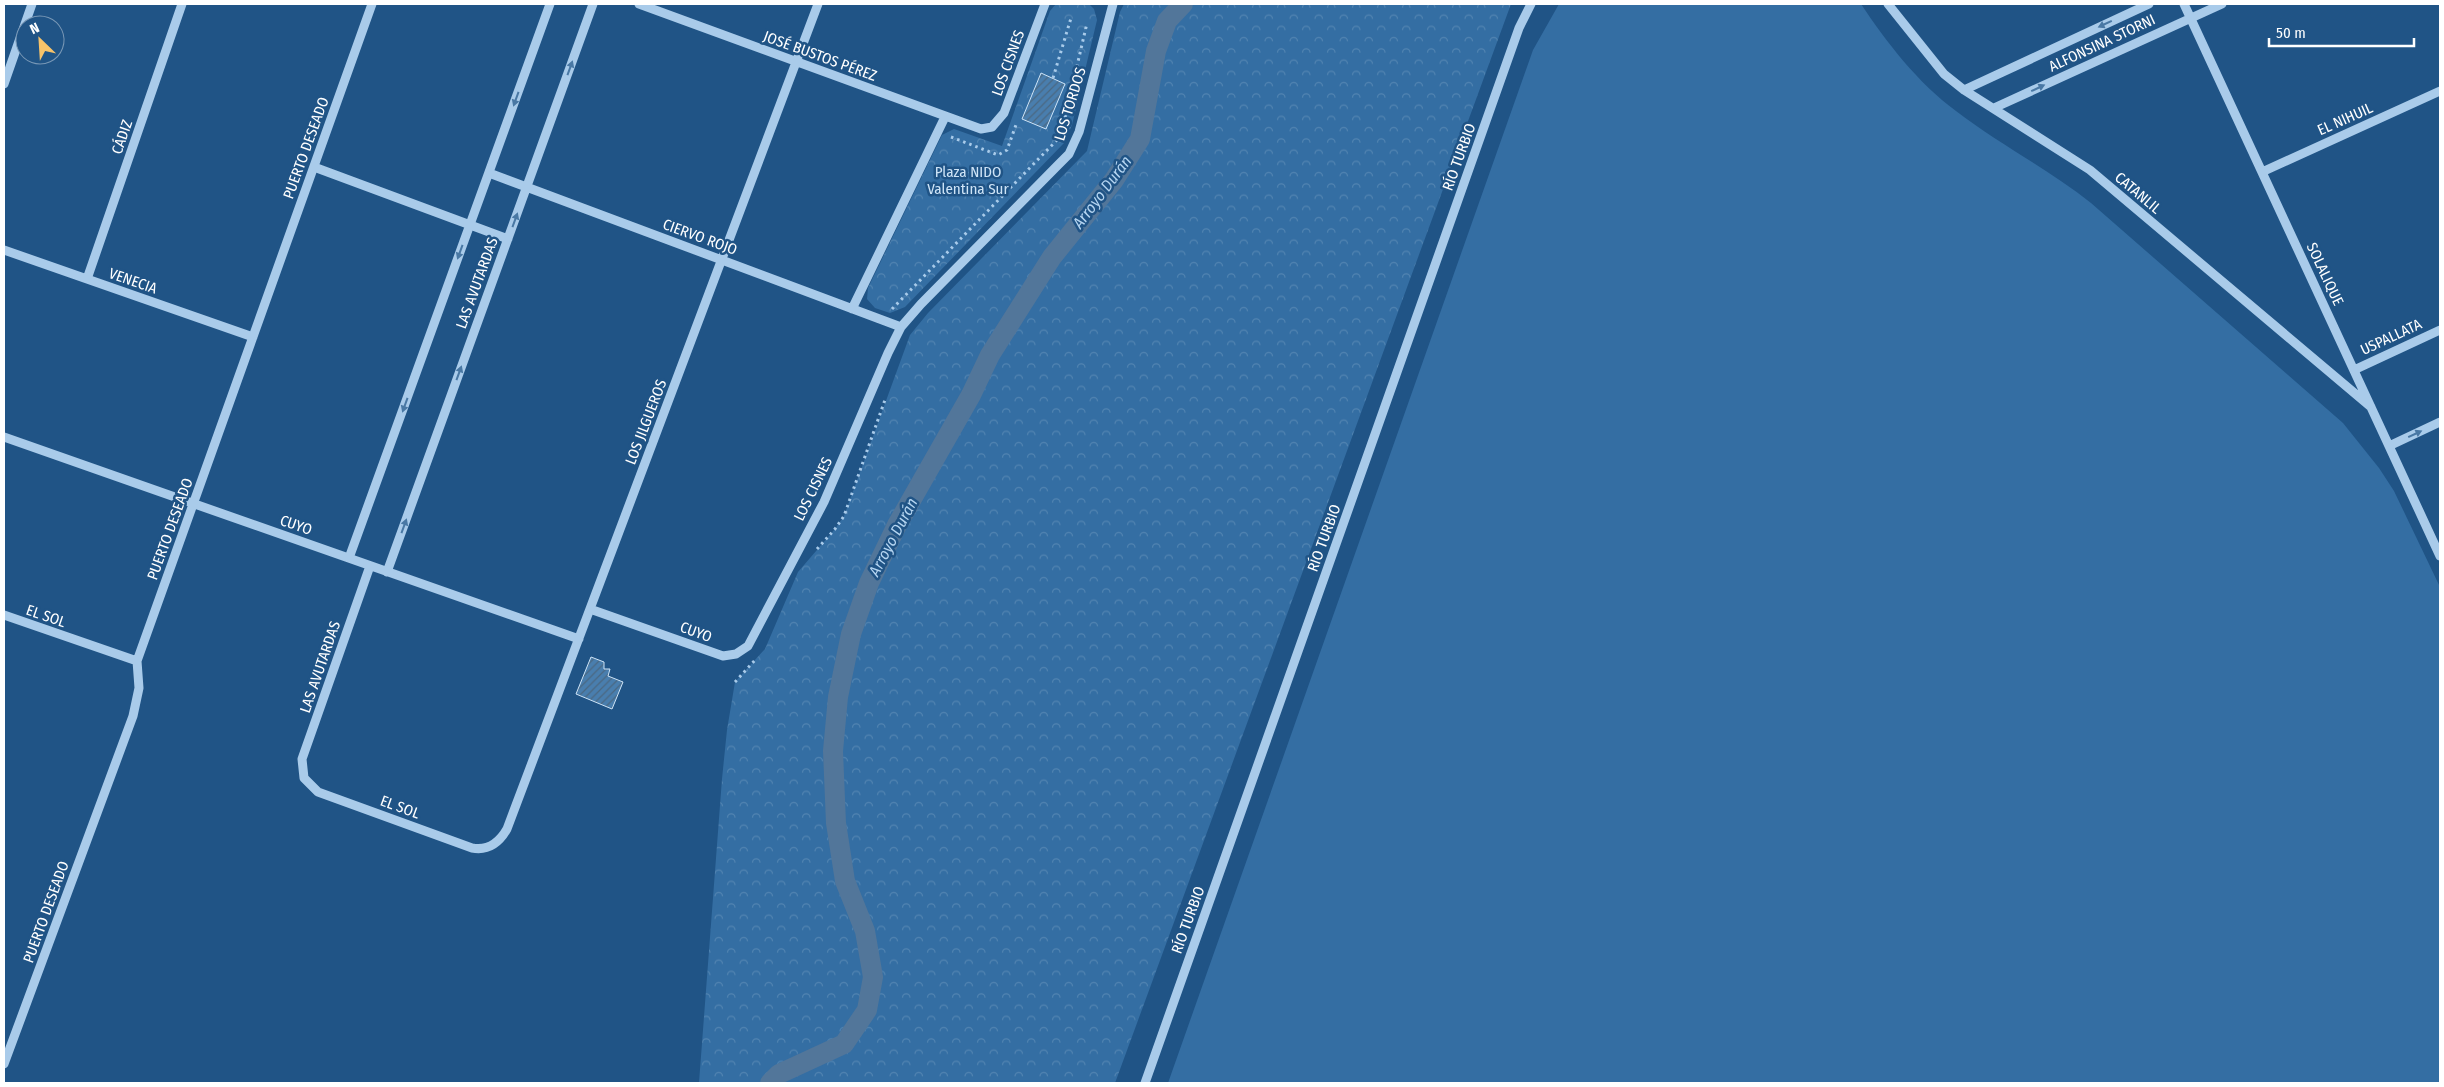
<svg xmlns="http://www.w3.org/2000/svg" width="2444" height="1087" viewBox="0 0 2444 1087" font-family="'Fira Sans Condensed',sans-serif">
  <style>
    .grass { fill: #346ea3 }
    .forest { fill: url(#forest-crowns) }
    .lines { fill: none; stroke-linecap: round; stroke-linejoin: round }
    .canal { stroke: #52769a; stroke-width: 20 }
    .building { fill: url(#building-hatch); stroke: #cee4f7 }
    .path { stroke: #a9cbea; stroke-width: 3; stroke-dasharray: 2.5 4; stroke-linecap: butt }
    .minor { stroke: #a9cbea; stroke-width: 9 }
    .oneway { fill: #4978a4 }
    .labels { text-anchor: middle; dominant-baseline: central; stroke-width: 5; stroke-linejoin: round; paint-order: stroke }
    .street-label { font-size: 15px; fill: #fff; stroke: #205486 }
    .park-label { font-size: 15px; fill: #cee4f7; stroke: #205486 }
    .water-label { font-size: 16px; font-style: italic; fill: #b5d5f1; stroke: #205486 }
  </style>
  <defs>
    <pattern id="forest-crowns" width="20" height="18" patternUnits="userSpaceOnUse" patternTransform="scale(1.25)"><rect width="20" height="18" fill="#346ea3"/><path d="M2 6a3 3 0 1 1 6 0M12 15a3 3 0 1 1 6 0" fill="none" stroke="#5284b1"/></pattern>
    <pattern id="building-hatch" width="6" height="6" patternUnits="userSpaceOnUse" patternTransform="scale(1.25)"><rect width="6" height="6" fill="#497eae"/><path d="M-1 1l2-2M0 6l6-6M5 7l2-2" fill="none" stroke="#4a6882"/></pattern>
  </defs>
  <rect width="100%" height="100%" fill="#205486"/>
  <!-- grass -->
  <path class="grass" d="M1559,4H1861C1887,43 1918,83 1956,111C1999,144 2048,169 2091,203L2343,423L2379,468L2394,491L2440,587V1083H1168L1533,50Z"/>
  <!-- forest -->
  <path class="forest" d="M1056,4H1089L1094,9L1097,20L1072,125L1064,143L905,307L890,313L875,308L867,299L868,288L942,135L954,129L1002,146L1050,11Z
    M1124,4H1511L1115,1083H699L722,779L727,730L735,682L765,649L798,572L835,529L844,516L910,335L928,313L1087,151L1120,12Z"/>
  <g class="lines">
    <!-- canal -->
    <path class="canal" d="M770,1083L779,1074L844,1044L867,1010L873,977L865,931L845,881L836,823L833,751L838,697L851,634L869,583L897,525L971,395L990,355L1052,257L1114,180L1140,139L1156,51L1167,21L1183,4"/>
  </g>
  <!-- building -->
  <path class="building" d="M1041,73L1065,84L1046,129L1022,119Z
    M591,657L604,662V669H610L608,676L623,682L612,709L576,694Z"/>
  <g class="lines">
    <!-- path -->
    <path class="path" d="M1053,78L1071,18
      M951,137L998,155L1007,150L1017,122
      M892,309L1057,140L1064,122L1087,23
      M817,549L835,529L844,516L886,397
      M735,682L756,659"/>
    <!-- minor -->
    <path class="minor" d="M639,4L981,129L992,127L1004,113L1045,4
      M1888,4L1944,74L1964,90L2090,170L2371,407
      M2184,4L2440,556
      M4,84L32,4
      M1964,90L2149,4
      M1994,108L2222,4
      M314,167L508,239
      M2262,172L2440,91
      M489,173L901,327
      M4,250L253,337
      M87,279L182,4
      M852,309L945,117
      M2354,370L2440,330
      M4,437L579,639
      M2389,446L2440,422
      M349,558L550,4
      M370,566L302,759L304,778L318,792L472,848C488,851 499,843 507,829L818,4
      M387,572L593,4
      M590,609L723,656L736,654L748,646L824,502L888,353L901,327L921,304L1059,164L1069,154L1079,132L1113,4
      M4,615L137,661
      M4,1064L133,716L139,688L137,661L372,4
      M1145,1083L1519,28L1531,4"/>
  </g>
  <!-- one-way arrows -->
  <defs><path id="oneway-solid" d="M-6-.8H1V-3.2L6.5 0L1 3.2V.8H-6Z" transform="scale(1.25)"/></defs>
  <g class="oneway">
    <use href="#oneway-solid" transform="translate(2105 24) rotate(155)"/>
    <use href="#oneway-solid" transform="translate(570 68) rotate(-70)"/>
    <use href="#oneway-solid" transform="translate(2038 88) rotate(-25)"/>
    <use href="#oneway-solid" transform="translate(516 99) rotate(110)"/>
    <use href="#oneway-solid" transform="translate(515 220) rotate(-70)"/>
    <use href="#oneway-solid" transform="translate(460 252) rotate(110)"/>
    <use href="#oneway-solid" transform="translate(459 373) rotate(-70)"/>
    <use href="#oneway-solid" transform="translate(405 405) rotate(110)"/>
    <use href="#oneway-solid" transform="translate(2415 434) rotate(-25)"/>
    <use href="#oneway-solid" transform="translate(404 526) rotate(-70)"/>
  </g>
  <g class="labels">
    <!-- street labels -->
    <g class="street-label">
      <text transform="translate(2102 43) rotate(-25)">ALFONSINA STORNI</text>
      <text transform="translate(820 56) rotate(20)">JOSÉ BUSTOS PÉREZ</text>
      <text transform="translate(1008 63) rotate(-70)">LOS CISNES</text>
      <text transform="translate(1070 104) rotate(-73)">LOS TORDOS</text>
      <text transform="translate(2345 119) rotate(-24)">EL NIHUIL</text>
      <text transform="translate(122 137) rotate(-71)">CÁDIZ</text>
      <text transform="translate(306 148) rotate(-70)">PUERTO DESEADO</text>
      <text transform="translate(1459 157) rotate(-70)">RÍO TURBIO</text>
      <text transform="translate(2138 193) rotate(40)">CATANLIL</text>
      <text transform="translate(700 237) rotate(20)">CIERVO ROJO</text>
      <text transform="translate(2325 274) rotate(65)">SOLALIQUE</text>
      <text transform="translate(133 281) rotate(19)">VENECIA</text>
      <text transform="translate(477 283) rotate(-70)">LAS AVUTARDAS</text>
      <text transform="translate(2391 337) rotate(-25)">USPALLATA</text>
      <text transform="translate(646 422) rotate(-69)">LOS JILGUEROS</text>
      <text transform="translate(813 489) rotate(-64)">LOS CISNES</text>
      <text transform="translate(296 525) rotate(19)">CUYO</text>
      <text transform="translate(170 529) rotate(-70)">PUERTO DESEADO</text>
      <text transform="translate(1324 538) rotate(-70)">RÍO TURBIO</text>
      <text transform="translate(46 616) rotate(19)">EL SOL</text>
      <text transform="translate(696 632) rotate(20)">CUYO</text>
      <text transform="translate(320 667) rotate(-71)">LAS AVUTARDAS</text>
      <text transform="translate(400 807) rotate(20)">EL SOL</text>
      <text transform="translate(46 912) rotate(-70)">PUERTO DESEADO</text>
      <text transform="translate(1188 920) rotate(-70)">RÍO TURBIO</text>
    </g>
    <!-- park labels -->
    <g class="park-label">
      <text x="968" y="172">Plaza NIDO<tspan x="968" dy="17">Valentina Sur</tspan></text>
    </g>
    <!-- water labels -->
    <g class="water-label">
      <text transform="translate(1102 192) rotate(-53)">Arroyo Durán</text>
      <text transform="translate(893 537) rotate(-62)">Arroyo Durán</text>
    </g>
  </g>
  <!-- border -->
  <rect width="2444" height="1087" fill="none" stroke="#ffffff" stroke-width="10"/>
  <!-- north arrow -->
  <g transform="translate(40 40) rotate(335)"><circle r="24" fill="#205486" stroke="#7998b6"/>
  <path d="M0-4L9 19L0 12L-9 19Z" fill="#f7c36a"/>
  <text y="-8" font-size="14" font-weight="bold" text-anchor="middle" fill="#ffffff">N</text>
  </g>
  <!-- scale -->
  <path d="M2269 38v8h145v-8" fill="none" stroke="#ffffff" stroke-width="2.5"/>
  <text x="2276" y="38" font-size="15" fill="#ffffff" stroke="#205486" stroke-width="4" paint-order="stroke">50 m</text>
</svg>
